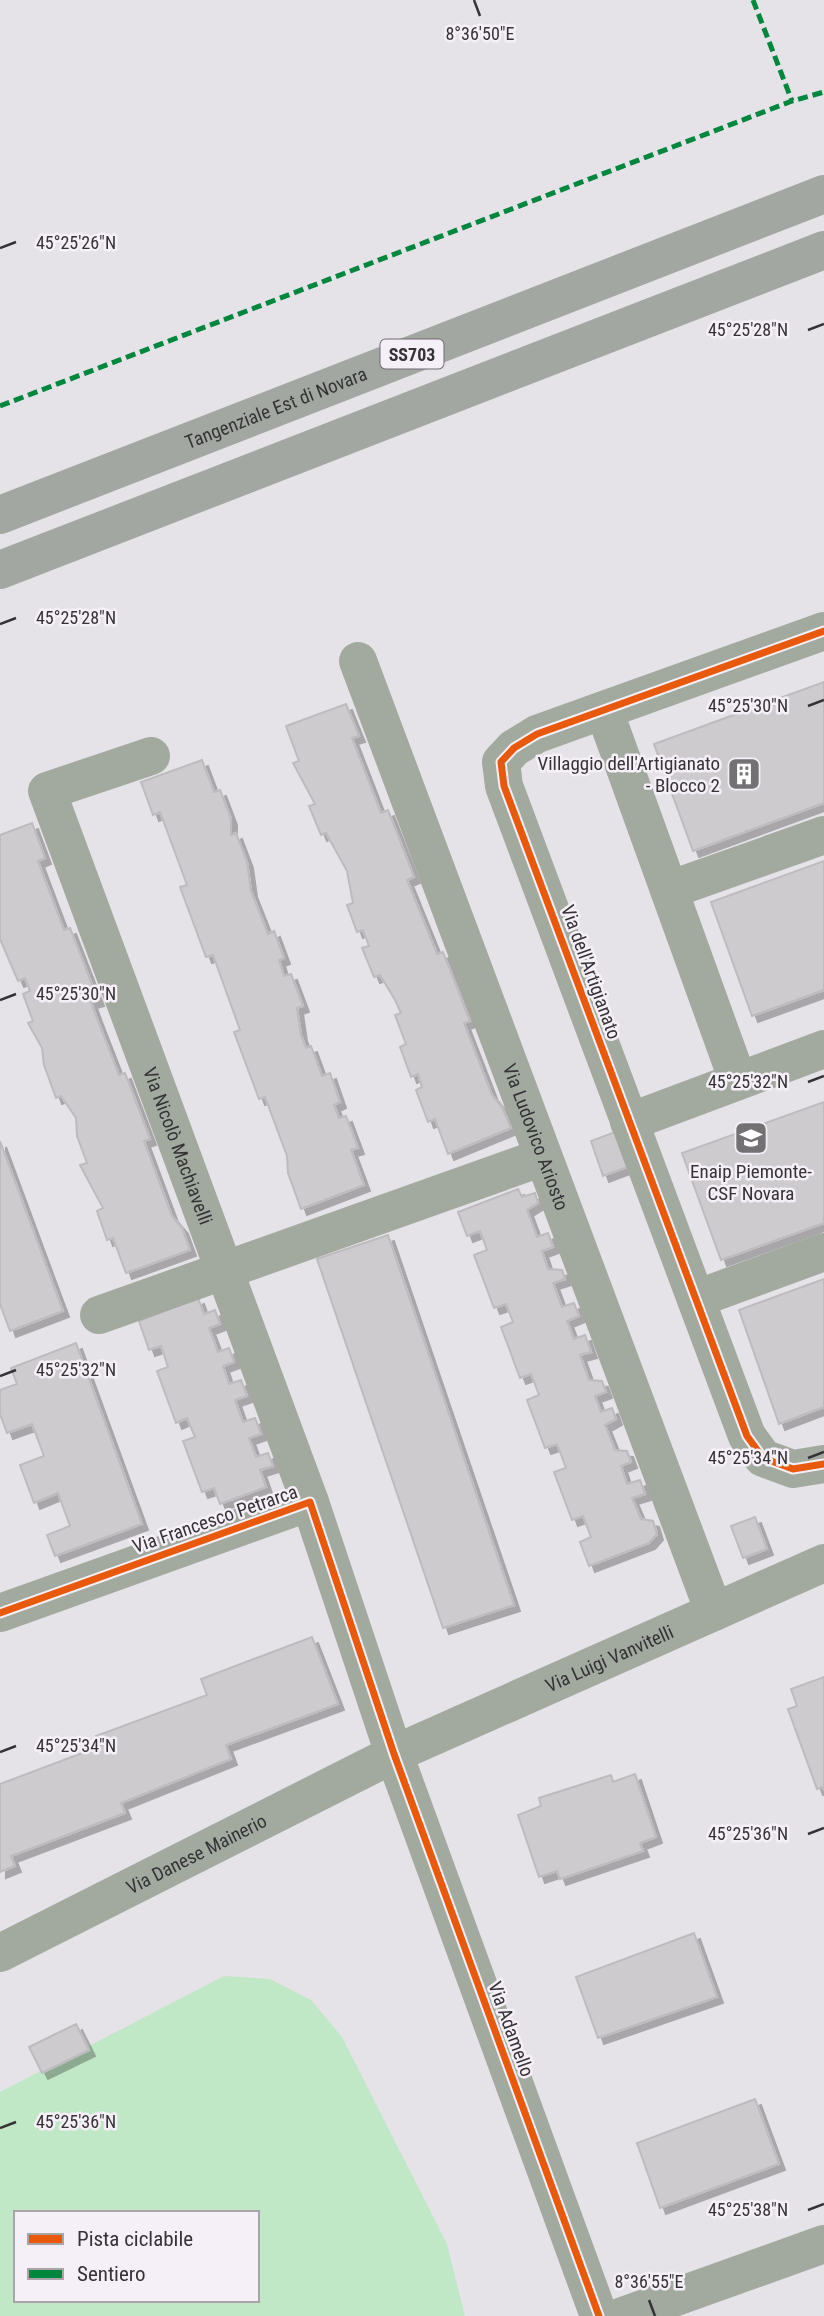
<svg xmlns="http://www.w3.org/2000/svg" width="824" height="2316" viewBox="0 0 824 2316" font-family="'Roboto Condensed',sans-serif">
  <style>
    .green { fill: #c0e7c6; fill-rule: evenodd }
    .building { fill: #cdcbce; stroke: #bebbbf; stroke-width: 2; filter: url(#shadow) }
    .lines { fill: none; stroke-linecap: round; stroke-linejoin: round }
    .street { stroke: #a2aaa0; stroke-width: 38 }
    .highway { stroke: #a2a7a1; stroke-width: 38 }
    .quiet { stroke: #00873e; stroke-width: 5; stroke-dasharray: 10 5; stroke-linecap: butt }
    .cycleway-casing { stroke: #f5eff7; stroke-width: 11 }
    .cycleway { stroke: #e8590c; stroke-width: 7 }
    .ticks { fill: none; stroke: #353336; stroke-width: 2.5 }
    .labels { text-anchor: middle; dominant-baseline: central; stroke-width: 5; stroke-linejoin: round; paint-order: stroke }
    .shield { fill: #f5eff7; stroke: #6f6b70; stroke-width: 2 }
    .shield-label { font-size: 18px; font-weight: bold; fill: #353336 }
    .street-label { font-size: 19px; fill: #353336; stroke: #f5eff7 }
    .poi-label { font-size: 19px; fill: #353336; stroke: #f5eff7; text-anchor: end }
    .ticks-label { font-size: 18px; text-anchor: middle; fill: #353336; stroke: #f5eff7; stroke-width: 5; stroke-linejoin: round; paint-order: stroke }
  </style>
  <defs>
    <filter id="shadow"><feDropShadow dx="6" dy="6" stdDeviation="0" flood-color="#0004"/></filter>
  </defs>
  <rect width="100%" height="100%" fill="#e6e3e8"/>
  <!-- green -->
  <path class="green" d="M224,1976L270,1979L311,2000L342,2037L447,2244L465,2316H0V2092ZM16,2213H257V2300H16Z"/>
  <!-- building -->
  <path class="building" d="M824,682V803L693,851L654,744Z
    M346,704L359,736L352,738L381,813L388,810L414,877L407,880L437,954L443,952L470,1021L464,1023L492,1095L502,1107L511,1128L448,1154L435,1119L428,1122L416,1090L422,1087L418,1074L411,1077L400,1047L406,1044L395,1015L401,1013L395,1000L380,975L374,977L362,948L369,946L363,930L357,932L347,905L353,903L347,871L326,833L321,835L309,806L315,804L293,763L299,761L286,726Z
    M202,760L214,792L220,790L231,819V835L236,833L247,862L251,891L268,934L274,931L284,958L279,960L284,976L291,974L303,1006L297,1008L301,1035L306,1048L311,1046L322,1076L330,1073L340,1102L334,1105L339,1118L346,1116L358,1148L351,1150L364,1185L301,1209L288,1173L287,1156L265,1097L259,1099L234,1032L240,1030L213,955L206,957L180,887L187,885L160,812L153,815L141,782Z
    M32,823L45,858L38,861L64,930L70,928L98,1000L91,1002L96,1016L119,1075L125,1073L150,1139L144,1141L172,1216L182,1228L190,1250L126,1273L113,1238L107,1240L97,1211L103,1208L80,1165L87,1163L77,1136L76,1118L61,1096L56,1098L44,1065L42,1048L28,1023L33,1021L23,994L30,991L25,978L18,981L0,939V835Z
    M824,861V990L752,1016L711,902Z
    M824,1102V1223L721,1260L682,1153Z
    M615,1132L627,1167L603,1176L591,1141Z
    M0,1141L63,1311L10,1331L0,1304Z
    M518,1189L522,1197L535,1193L538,1203L527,1210L537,1237L548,1233L553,1247L542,1251L548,1269L562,1270L565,1279L553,1283L562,1307L574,1303L579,1316L567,1321L574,1339L585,1335L591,1352L580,1355L589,1380L602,1381L606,1392L595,1396L601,1412L612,1408L616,1419L605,1425L615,1450L627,1451L631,1462L621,1466L627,1484L640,1480L645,1494L632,1498L641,1519L653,1521L657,1534L649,1543L589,1566L580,1542L591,1537L583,1516L572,1520L554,1472L566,1468L557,1444L545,1448L527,1400L539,1395L531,1374L520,1378L501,1327L513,1322L506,1304L494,1308L474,1255L487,1250L480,1231L467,1236L458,1212Z
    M388,1235L514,1605L443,1628L317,1259Z
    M824,1279V1407L779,1424L739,1310Z
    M198,1298L204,1314L215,1310L220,1324L209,1328L218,1352L229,1348L234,1362L223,1366L229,1384L241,1380L247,1396L235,1400L243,1422L255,1418L261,1434L249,1438L256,1457L268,1453L273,1466L260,1470L266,1487L220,1504L214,1488L202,1492L183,1441L195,1437L187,1418L176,1423L157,1371L168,1367L161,1346L149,1350L139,1321Z
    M76,1343L142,1524L55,1556L47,1535L70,1526L58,1493L34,1503L20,1465L44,1456L32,1424L7,1433L0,1414V1390L17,1384L11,1368Z
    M755,1517L767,1549L743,1558L731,1526Z
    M312,1637L338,1704L226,1745L231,1759L121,1803L125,1813L11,1856L15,1866L0,1872V1784L101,1746L96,1736L207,1695L201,1679Z
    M824,1677V1790L823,1787L817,1789L788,1709L797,1706L791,1689Z
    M635,1774L656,1837L640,1843L643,1851L560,1879L557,1871L539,1877L518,1815L541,1806L539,1798L611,1775L613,1782Z
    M694,1933L717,1997L598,2038L576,1977Z
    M76,2024L89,2050L42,2073L29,2047Z
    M755,2099L779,2164L660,2208L637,2143Z"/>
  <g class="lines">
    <!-- street -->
    <g class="street">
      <path d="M824,631L537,734L514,748L501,762L504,786L747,1436L763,1458L793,1469L824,1464"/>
      <path id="s1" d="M358,661L714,1612"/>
      <path d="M604,710L738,1081"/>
      <path id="s2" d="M151,756L47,791L310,1502"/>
      <path d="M669,890L824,835"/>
      <path d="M629,1122L824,1049"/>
      <path d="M696,1299L824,1252"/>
      <path d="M99,1315L543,1157"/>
      <path d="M0,1613L310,1502L394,1754L599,2316"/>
      <path id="s3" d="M0,1953L394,1754L824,1563"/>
      <path d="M623,2316L824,2244"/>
    </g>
    <!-- highway -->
    <g class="highway">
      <path id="s4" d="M0,515L824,194"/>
      <path d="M0,570L824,250"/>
    </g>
    <!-- quiet -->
    <path class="quiet" d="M753,0L792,101
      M0,406L792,101L824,92"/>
    <defs>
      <path id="cycleway" d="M824,631L537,734L514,748L501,762L504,786L747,1436L763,1458L793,1469L824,1464
        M0,1613L310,1502L394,1754L599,2316"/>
    </defs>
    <!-- cycleway casing -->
    <use href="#cycleway" class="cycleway-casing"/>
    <!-- cycleway -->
    <use href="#cycleway" class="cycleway"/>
  </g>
  <!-- ticks -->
  <path class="ticks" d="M474,0L480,16M0,248L16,242M808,330L824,324M0,624L16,618M808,706L824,700M0,1000L16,994M808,1082L824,1076M0,1376L16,1370M808,1458L824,1452M0,1752L16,1746M808,1834L824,1828M0,2128L16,2122M808,2210L824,2204M649,2300L655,2316"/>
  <!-- icons -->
  <defs>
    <symbol id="building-square" viewBox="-11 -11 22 22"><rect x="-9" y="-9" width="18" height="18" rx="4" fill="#737174" stroke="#f5eff7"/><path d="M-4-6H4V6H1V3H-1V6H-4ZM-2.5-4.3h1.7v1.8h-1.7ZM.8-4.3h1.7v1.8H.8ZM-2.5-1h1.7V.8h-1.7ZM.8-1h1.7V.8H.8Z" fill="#fff"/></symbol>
    <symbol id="school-square" viewBox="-11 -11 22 22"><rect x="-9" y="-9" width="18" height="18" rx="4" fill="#737174" stroke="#f5eff7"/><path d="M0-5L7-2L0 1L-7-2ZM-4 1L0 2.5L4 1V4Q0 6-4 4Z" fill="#fff"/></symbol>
  </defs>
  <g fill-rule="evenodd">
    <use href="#building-square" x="725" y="755" width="38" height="38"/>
    <use href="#school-square" x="732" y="1119" width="38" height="38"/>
  </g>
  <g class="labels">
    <!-- shield labels -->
    <rect class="shield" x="380.5" y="339.5" width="63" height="29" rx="5"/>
    <g class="shield-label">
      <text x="412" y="354">SS703</text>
    </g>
    <!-- street labels -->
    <g class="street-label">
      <text stroke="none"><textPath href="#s4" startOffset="296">Tangenziale Est di Novara</textPath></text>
      <text transform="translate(591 972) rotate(70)">Via dell'Artigianato</text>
      <text stroke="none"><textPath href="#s1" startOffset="508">Via Ludovico Ariosto</textPath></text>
      <text stroke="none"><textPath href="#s2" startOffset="488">Via Nicolò Machiavelli</textPath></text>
      <text transform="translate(215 1519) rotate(-19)">Via Francesco Petrarca</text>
      <text stroke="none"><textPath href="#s3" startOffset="677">Via Luigi Vanvitelli</textPath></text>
      <text stroke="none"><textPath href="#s3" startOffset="220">Via Danese Mainerio</textPath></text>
      <text transform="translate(511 2029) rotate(70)">Via Adamello</text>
    </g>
    <!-- poi labels -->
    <g class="poi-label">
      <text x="720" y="763">Villaggio dell'Artigianato<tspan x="720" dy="22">- Blocco 2</tspan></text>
      <text x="751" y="1171" text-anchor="middle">Enaip Piemonte-<tspan x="751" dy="22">CSF Novara</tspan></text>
    </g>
  </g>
  <g class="ticks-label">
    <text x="480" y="40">8°36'50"E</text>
    <text x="76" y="249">45°25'26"N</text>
    <text x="748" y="336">45°25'28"N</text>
    <text x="76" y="624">45°25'28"N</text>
    <text x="748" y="712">45°25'30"N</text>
    <text x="76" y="1000">45°25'30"N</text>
    <text x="748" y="1088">45°25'32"N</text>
    <text x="76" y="1376">45°25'32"N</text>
    <text x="748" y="1464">45°25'34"N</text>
    <text x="76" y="1752">45°25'34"N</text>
    <text x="748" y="1840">45°25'36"N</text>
    <text x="76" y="2128">45°25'36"N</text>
    <text x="748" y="2216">45°25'38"N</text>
    <text x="649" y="2288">8°36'55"E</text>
  </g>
  <!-- legend -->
  <rect x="14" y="2211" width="245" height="91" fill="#f5eff7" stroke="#a8a4aa" stroke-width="2"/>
  <rect x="28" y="2234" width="35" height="10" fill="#e8590c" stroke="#a8a4aa" stroke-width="2"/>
  <text x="77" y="2246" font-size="21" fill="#353336">Pista ciclabile</text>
  <rect x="28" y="2269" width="35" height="10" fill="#00873e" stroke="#a8a4aa" stroke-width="2"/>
  <text x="77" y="2281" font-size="21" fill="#353336">Sentiero</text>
</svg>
